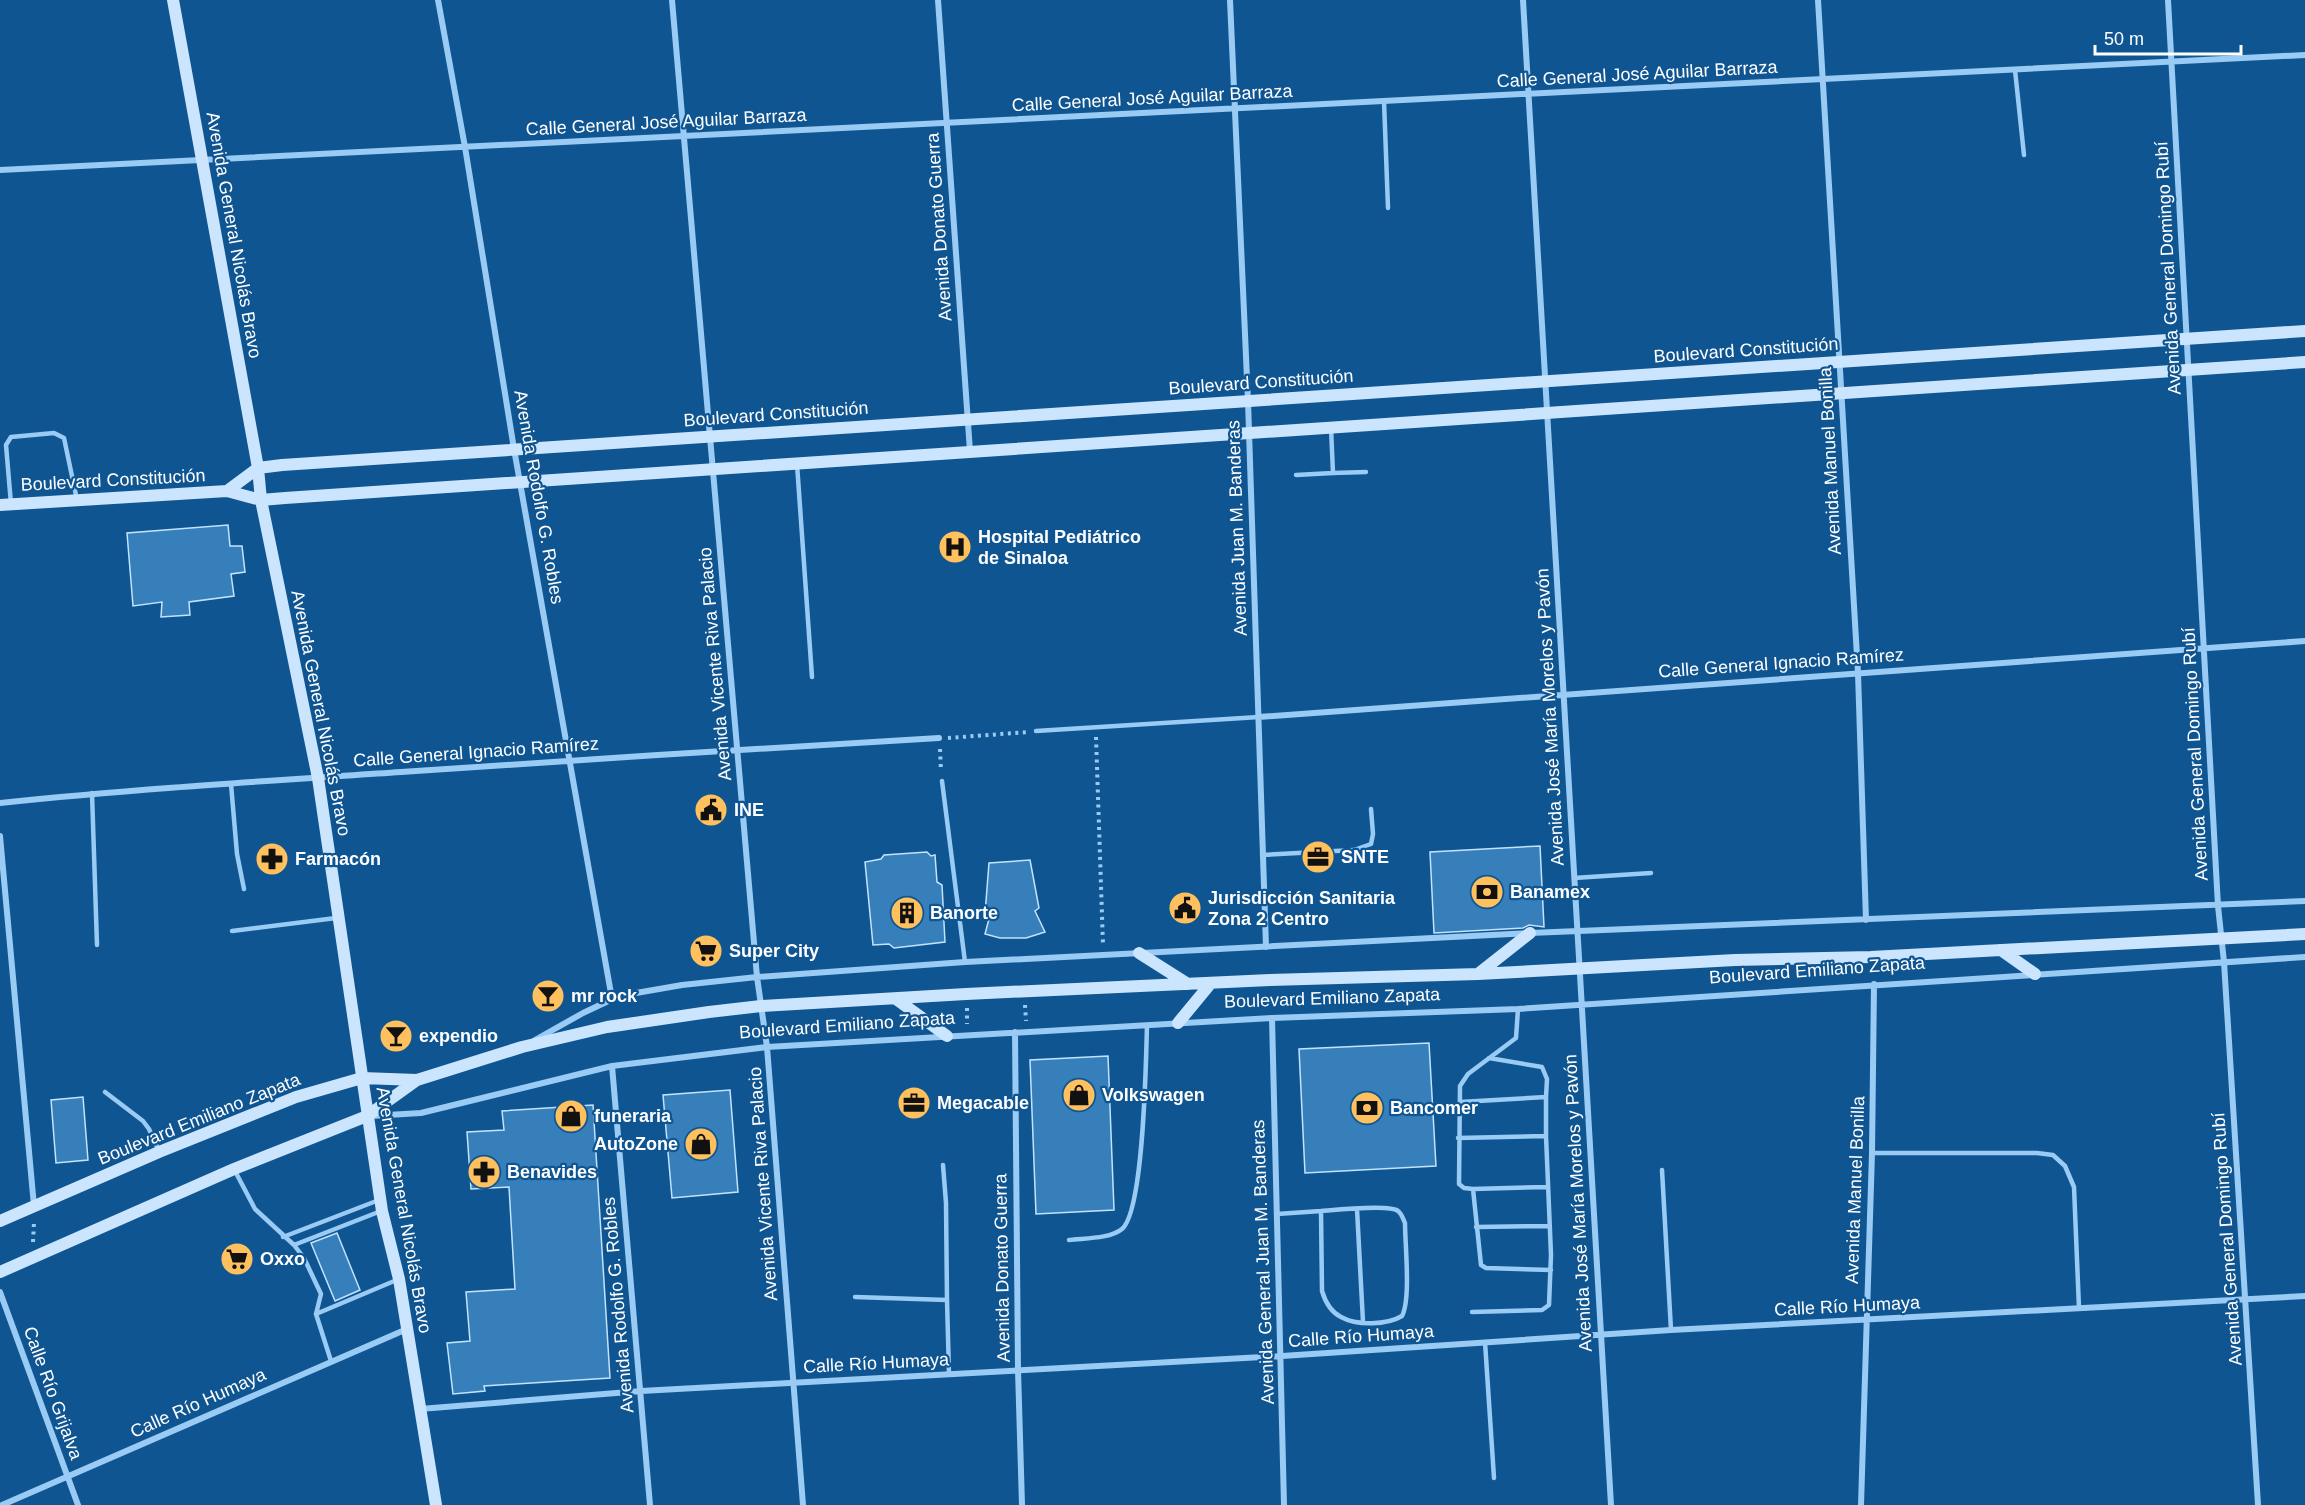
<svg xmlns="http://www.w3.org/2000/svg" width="2305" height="1505" viewBox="0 0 2305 1505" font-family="Arial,sans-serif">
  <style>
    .building { fill: #377fbb; stroke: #c2e3fe; stroke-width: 1.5 }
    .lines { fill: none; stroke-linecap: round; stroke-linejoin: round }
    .path { stroke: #9acbf4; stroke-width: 4; stroke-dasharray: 3 4.5; stroke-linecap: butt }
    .lane { stroke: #9acbf4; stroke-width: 4.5 }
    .street { stroke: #9acbf4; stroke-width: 6 }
    .secondary { stroke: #cae5fd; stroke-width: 12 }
    .labels { text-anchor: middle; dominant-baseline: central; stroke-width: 4.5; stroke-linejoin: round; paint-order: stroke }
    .street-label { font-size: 18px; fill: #fff; stroke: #0f5592 }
    .poi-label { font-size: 18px; font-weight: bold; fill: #fff; stroke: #0f5592; text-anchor: start }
  </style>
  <rect width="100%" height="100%" fill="#0f5592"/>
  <!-- building -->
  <path class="building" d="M228,525L230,546H242L245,572L231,574L234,596L189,602L190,615L161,617L162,602L133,606L127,533Z
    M1540,846L1544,927L1529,925L1523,928L1434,933L1430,852Z
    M927,852L931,856L935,855L937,882L942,885L945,942L894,948L889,944L873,945L865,862L881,859L884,855Z
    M1030,860L1039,908L1035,911L1045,932L1026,938H1000L985,934L990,915L985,914L989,863Z
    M1429,1043L1436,1166L1305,1173L1299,1049Z
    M1108,1056L1114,1210L1036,1214L1030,1060Z
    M730,1090L738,1192L672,1198L663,1095Z
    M83,1097L88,1160L56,1163L51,1100Z
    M593,1105L610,1378L484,1386L485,1391L453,1394L447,1343L470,1341L466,1292L515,1289L509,1187L471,1189L467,1132L504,1130L502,1111Z
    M337,1233L360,1290L335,1301L311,1243Z"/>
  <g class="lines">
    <!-- path -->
    <path class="path" d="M1096,737L1103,945
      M948,738L1028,732
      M940,749L941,771
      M1025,1005L1026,1021
      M967,1008V1024
      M33,1242L34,1222"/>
    <!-- lane -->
    <path class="lane" d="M2015,70L2024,155
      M1384,101L1388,208
      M1331,428L1333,473L1366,472
      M797,464L812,677
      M1296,475L1333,473
      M11,504L6,445L11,437L54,433L64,438L77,500
      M1036,731L1259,717
      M942,781L965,962
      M231,784L237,854L244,889
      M92,793L97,945
      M1262,855L1354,850L1371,844L1373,834L1371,809
      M1574,878L1651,873
      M232,931L336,918
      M1518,1009L1516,1038L1468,1074L1460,1086L1459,1184L1464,1188L1473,1189L1547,1187
      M1489,1058L1542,1067L1547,1079L1546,1097
      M105,1092L143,1121L149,1129L158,1149
      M1460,1102L1546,1097V1136L1551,1255L1549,1305L1542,1310L1472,1312
      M1458,1138L1546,1136
      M1872,1153H2037L2053,1155L2065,1166L2074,1187L2079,1308
      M943,1165L946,1203L947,1300
      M1662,1170L1671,1330
      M235,1171L255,1209L294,1245L304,1258L321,1294L316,1314L331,1361
      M1473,1189L1481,1265L1486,1268L1551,1270
      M1357,1209L1363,1322
      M1277,1214L1321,1211L1322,1291C1325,1301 1331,1312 1341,1317C1357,1326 1387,1325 1402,1316C1411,1299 1405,1245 1405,1223C1403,1219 1402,1214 1398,1211C1390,1204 1334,1210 1321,1211
      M1476,1227L1549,1226
      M283,1237L379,1200
      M1069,1240C1084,1238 1110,1239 1122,1229C1144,1210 1146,1059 1147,1025
      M294,1245L381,1211
      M855,1297L947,1300L949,1374
      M316,1314L399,1279
      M1485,1342L1494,1478"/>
    <!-- street -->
    <path class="street" d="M438,0L465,147L514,449L612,999
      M672,0L757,977L767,1047L803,1505
      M938,0L970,451
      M1230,0L1248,401L1266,947
      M1523,0L1611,1505
      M1818,0L1858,673L1866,920
      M2168,0L2218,906L2224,962L2258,1505
      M0,170L2305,55
      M1259,717L2305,641
      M0,803C133,789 267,781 401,772C580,760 760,748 939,738
      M0,836L34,1206
      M1272,1018L1284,1505
      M1015,1032L1018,1370L1022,1505
      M535,1040L583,1013L619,996L682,985L757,977L965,962L1530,933L2305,901
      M612,1066L650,1505
      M371,1116L421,1113L612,1066L767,1047L1272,1018L1518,1009L2305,957
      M0,1292L78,1505
      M420,1409L641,1391L1282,1356L1671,1330L2305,1296
      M2,1505L407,1329
      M1861,1505L1872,1153L1874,984"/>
    <!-- secondary -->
    <path class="secondary" d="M173,0L258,468L261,500L318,778L382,1211L399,1279L436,1505
      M227,491L258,468L282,465L2305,331
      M0,505L227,491L261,500L285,498L2305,362
      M2001,950L2035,974
      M1139,953L1188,984
      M1478,974L1530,933
      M896,999L947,1036
      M1178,1023L1211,983
      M0,1221L159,1152L296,1097L362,1078L417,1080L522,1047L607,1027L709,1012L761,1006L966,994L1270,980L1478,974L1735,960L1871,957L2305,934
      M0,1272L234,1169L367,1116L417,1080"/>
  </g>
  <!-- icons -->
  <defs>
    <symbol id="hospital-disc" viewBox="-11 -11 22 22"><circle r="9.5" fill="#ffc15d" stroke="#0f5592"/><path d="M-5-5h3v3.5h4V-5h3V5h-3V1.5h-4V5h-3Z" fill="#111"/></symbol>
    <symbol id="civic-disc" viewBox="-11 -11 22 22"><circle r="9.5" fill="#ffc15d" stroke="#0f5592"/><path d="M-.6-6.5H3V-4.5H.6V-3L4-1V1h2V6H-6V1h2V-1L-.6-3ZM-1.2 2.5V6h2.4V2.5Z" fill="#111"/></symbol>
    <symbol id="office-disc" viewBox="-11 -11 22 22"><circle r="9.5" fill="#ffc15d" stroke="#0f5592"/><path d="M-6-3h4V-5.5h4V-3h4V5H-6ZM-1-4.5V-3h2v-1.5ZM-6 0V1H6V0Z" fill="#111"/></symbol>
    <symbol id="pharmacy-disc" viewBox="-11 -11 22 22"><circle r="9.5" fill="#ffc15d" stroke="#0f5592"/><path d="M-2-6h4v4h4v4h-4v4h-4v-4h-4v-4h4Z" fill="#111"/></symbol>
    <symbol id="bank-disc" viewBox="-11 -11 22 22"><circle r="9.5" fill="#ffc15d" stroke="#0f5592"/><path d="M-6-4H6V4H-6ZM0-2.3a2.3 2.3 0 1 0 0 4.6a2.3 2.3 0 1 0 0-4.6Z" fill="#111"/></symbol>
    <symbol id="building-disc" viewBox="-11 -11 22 22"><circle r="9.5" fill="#ffc15d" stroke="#0f5592"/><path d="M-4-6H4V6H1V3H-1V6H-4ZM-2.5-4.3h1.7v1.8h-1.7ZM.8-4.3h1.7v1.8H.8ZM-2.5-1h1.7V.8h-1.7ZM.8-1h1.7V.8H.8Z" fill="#111"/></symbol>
    <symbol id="supermarket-disc" viewBox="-11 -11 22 22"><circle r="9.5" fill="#ffc15d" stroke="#0f5592"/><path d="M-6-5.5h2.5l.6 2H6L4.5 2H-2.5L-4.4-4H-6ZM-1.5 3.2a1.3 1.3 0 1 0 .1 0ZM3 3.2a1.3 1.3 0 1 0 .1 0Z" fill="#111"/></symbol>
    <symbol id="bar-disc" viewBox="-11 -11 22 22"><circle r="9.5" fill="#ffc15d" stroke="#0f5592"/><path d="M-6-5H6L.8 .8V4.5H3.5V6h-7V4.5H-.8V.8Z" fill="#111"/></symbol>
    <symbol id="shop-disc" viewBox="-11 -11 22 22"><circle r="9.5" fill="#ffc15d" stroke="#0f5592"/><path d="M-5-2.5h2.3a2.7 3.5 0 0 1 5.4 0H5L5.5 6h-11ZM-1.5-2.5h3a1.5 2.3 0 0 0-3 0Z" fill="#111"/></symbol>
  </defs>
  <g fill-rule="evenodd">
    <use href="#hospital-disc" x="936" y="528" width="38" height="38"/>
    <use href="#civic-disc" x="692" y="791" width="38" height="38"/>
    <use href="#office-disc" x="1299" y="838" width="38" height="38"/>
    <use href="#pharmacy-disc" x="253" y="840" width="38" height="38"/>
    <use href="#bank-disc" x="1468" y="873" width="38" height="38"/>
    <use href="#civic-disc" x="1166" y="889" width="38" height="38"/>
    <use href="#building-disc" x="888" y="894" width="38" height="38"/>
    <use href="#supermarket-disc" x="687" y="932" width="38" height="38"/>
    <use href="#bar-disc" x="529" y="977" width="38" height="38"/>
    <use href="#bar-disc" x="377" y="1017" width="38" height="38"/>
    <use href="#shop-disc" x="1060" y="1076" width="38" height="38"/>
    <use href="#office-disc" x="895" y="1084" width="38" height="38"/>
    <use href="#bank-disc" x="1348" y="1089" width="38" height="38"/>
    <use href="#shop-disc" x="552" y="1097" width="38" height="38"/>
    <use href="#shop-disc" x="682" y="1125" width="38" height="38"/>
    <use href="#pharmacy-disc" x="465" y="1153" width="38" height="38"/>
    <use href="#supermarket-disc" x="218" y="1240" width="38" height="38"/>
  </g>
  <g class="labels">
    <!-- street labels -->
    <g class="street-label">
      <text transform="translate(1637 74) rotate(-3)">Calle General José Aguilar Barraza</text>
      <text transform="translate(1152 98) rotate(-3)">Calle General José Aguilar Barraza</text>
      <text transform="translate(666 122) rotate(-3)">Calle General José Aguilar Barraza</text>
      <text transform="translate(939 227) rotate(-94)">Avenida Donato Guerra</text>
      <text transform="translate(234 235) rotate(80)">Avenida General Nicolás Bravo</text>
      <text transform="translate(2168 268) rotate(-93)">Avenida General Domingo Rubí</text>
      <text transform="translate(1746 350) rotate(-4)">Boulevard Constitución</text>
      <text transform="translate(1261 382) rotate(-4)">Boulevard Constitución</text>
      <text transform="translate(776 414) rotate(-4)">Boulevard Constitución</text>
      <text transform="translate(1830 461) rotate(-93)">Avenida Manuel Bonilla</text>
      <text transform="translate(113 480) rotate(-3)">Boulevard Constitución</text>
      <text transform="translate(539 497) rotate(80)">Avenida Rodolfo G. Robles</text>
      <text transform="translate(1237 528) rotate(-92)">Avenida Juan M. Banderas</text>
      <text transform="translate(1781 663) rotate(-4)">Calle General Ignacio Ramírez</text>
      <text transform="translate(715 664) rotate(-95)">Avenida Vicente Riva Palacio</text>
      <text transform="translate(321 713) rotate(79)">Avenida General Nicolás Bravo</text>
      <text transform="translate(1550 717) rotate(-93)">Avenida José María Morelos y Pavón</text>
      <text transform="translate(476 752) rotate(-4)">Calle General Ignacio Ramírez</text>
      <text transform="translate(2195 754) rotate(-93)">Avenida General Domingo Rubí</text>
      <text transform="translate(1817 970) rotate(-4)">Boulevard Emiliano Zapata</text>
      <text transform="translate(1332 998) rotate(-2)">Boulevard Emiliano Zapata</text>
      <text transform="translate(847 1025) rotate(-4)">Boulevard Emiliano Zapata</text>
      <text transform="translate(199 1119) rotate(-22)">Boulevard Emiliano Zapata</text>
      <text transform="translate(763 1184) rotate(-94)">Avenida Vicente Riva Palacio</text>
      <text transform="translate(1855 1190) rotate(-88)">Avenida Manuel Bonilla</text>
      <text transform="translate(1578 1203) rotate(-93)">Avenida José María Morelos y Pavón</text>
      <text transform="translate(404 1210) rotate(80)">Avenida General Nicolás Bravo</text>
      <text transform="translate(2227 1239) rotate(-94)">Avenida General Domingo Rubí</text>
      <text transform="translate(1263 1262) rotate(-92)">Avenida General Juan M. Banderas</text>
      <text transform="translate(1002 1268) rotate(-91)">Avenida Donato Guerra</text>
      <text transform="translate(618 1305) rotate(-95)">Avenida Rodolfo G. Robles</text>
      <text transform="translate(1847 1306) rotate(-3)">Calle Río Humaya</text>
      <text transform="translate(1361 1336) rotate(-4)">Calle Río Humaya</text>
      <text transform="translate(876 1363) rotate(-3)">Calle Río Humaya</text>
      <text transform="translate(53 1393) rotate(70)">Calle Río Grijalva</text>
      <text transform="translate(198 1403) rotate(-24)">Calle Río Humaya</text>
    </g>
    <!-- poi labels -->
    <g class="poi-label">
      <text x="978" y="537">Hospital Pediátrico<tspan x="978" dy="21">de Sinaloa</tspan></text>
      <text x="734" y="810">INE</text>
      <text x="1341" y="857">SNTE</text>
      <text x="295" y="859">Farmacón</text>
      <text x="1510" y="892">Banamex</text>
      <text x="1208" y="898">Jurisdicción Sanitaria<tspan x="1208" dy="21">Zona 2 Centro</tspan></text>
      <text x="930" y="913">Banorte</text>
      <text x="729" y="951">Super City</text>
      <text x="571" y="996">mr rock</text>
      <text x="419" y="1036">expendio</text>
      <text x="1102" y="1095">Volkswagen</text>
      <text x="937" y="1103">Megacable</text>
      <text x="1390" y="1108">Bancomer</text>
      <text x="594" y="1116">funeraria</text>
      <text x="678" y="1144" text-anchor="end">AutoZone</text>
      <text x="507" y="1172">Benavides</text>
      <text x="260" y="1259">Oxxo</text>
    </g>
  </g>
  <!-- scale -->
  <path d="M2095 45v9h146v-9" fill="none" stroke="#ffffff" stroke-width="3"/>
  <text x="2104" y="45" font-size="18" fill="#ffffff" stroke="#0f5592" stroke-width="4.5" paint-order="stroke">50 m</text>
</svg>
